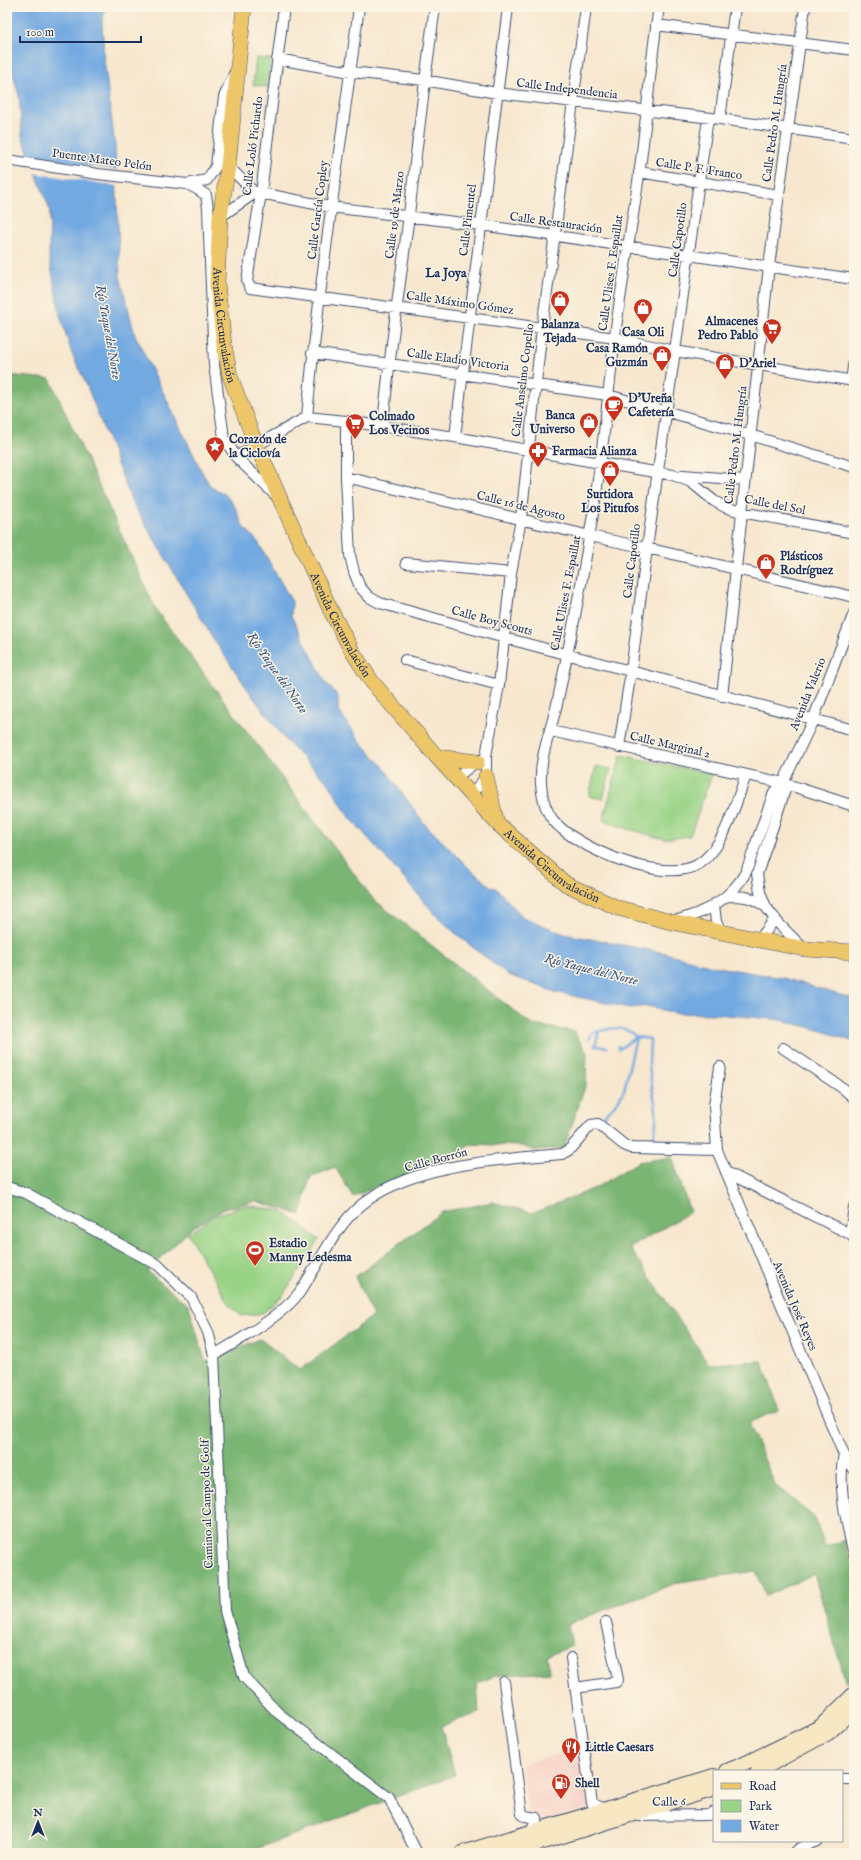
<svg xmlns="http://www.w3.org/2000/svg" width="861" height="1860" viewBox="0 0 861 1860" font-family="'IM FELL English',serif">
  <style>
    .built { fill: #f7d1c7 }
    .green { fill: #99d386; stroke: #5a8172 }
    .forest { fill: #7ab573; stroke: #4a7268 }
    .water { fill: #72a9e1; stroke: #466ca0 }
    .pier { fill: #f7e7ce }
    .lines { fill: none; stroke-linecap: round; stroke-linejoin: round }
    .stream { stroke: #72a9e1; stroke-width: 2.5 }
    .street-casing { stroke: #3c4b6f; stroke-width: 12 }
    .secondary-casing { stroke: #3c4b6f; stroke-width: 16 }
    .primary-casing { stroke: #3c4b6f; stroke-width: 16 }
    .street { stroke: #fff; stroke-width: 10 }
    .secondary { stroke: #f7e8c3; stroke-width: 14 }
    .primary { stroke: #ecc669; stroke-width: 15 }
    .labels { text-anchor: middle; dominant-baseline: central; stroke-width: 3; stroke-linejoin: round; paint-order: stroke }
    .street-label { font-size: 12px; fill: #1b2f5e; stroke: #fcf5e5 }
    .poi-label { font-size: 12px; font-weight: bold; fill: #1b2f5e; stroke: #fcf5e5; text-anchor: start }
    .neighbourhood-label { font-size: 13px; font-weight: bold; fill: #1b2f5e; stroke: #fcf5e5 }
    .water-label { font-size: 13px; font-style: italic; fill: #355485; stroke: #fcf5e5 }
  </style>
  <rect width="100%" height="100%" fill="#fcf5e5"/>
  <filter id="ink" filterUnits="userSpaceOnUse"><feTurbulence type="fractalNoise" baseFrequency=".025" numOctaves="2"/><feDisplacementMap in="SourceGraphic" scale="8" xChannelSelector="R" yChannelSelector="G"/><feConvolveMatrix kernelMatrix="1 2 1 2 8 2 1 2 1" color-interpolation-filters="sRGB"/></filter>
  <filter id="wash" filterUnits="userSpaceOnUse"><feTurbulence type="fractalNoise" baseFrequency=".012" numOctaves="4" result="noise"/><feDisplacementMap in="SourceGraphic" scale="16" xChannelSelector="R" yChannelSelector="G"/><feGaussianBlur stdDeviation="0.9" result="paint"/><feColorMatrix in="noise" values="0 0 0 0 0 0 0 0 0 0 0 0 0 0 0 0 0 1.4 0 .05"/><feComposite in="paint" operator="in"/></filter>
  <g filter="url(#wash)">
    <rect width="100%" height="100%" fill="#f7e7ce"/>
    <!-- built -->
    <path class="built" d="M581,1746L590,1808L530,1825L521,1765Z"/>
    <!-- green -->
    <path class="green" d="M256,58L271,59L267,87L253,85Z
      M621,755L712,774L690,836L664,839L628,829L603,820Z
      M596,766L611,769L603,799L589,796Z
      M248,1205L281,1211L300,1224L319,1240L283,1295L263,1313L241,1316L230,1305L188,1234L215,1215Z"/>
    <!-- forest -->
    <path class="forest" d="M7,375L50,379L156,610L373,899L532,1025L574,1031L587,1053L586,1084L564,1148L537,1151L521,1146L470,1144L445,1166L385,1188L380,1185L353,1197L335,1167L310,1178L301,1215L256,1201L223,1209L192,1228L147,1271L189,1306L205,1361L260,1339L300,1370L373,1316L355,1277L442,1212L493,1202L533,1213L595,1188L638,1162L672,1157L690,1212L630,1248L709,1364L762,1361L779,1410L749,1423L775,1485L815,1518L825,1547L844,1540L854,1570V1675L846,1683L814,1574L766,1596L756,1571L679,1582L568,1624L572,1646L547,1656L550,1672L496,1676L477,1683L479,1713L441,1726L455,1775L245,1853H7Z"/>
    <!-- water -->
    <path class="water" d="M10,7H107L102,20L104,59L115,146L120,277L135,335L203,474L211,487L225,494L235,507L243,526L258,542L292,602L291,616L326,683L338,696V710L361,742L382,765L423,822L471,870L490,886L497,889L523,917L564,934L665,953L712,966L783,978L854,999V1042L823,1031L781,1020L718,1014L674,1013L648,1006L629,1008L555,992L506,974L454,932L435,914L347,814L330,785L288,743L253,697L214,640L132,502L87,386L72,354L60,315L49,256L50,210L22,136L19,96L11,66L7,41V25Z"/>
    <!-- pier -->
    <path class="pier" d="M28,157L117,170L118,186L34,173Z"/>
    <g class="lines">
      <!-- stream -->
      <path class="stream" d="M599,1031L595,1046L607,1047
        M589,1039L592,1033C607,1029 624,1023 636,1037
        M618,1046L619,1049L636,1037L650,1039C650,1047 649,1055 649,1064C650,1089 662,1112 653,1137
        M599,1122L618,1101L624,1090L636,1037"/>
    </g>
  </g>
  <g filter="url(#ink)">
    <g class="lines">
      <defs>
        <path id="street" d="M284,7L261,193L247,281L250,288L615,338L675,351L854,381
          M659,7C650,63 647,119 639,175C631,231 621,287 614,343C607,406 601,470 590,532C581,590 569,647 557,704C551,730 539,758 541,784C542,797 545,810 553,820C575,848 663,884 697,865C724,850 736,802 746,775
          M656,25L854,50
          M277,59L351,72L424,80L497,93L720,119L854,138
          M720,119L735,7
          M7,160L98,174L187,184L197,189L206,195L208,208L214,365L224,438L236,457L276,496
          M228,166L255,193
          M639,172L779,195
          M187,184L207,180L216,166L224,97L234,74
          M220,217L255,193H261L330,207L480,225L854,279
          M312,353L608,395L750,435L854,467
          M851,381L854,360
          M307,417C319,280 341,144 359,7
          M346,421V477L350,555L354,572L360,587L369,597L380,603L401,609L505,638L854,730
          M383,426C389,355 400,285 409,215C417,145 425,76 435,7
          M455,437L508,7
          M236,457L307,417L346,421L455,437L600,463L673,475L691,482L714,501L725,507L741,512L854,533
          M683,475L745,480
          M346,477L590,536L647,548L854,597
          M406,563L511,573
          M405,660L499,685
          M722,696L769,266L805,7
          M551,731L783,783L854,806
          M619,747L631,671L647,548L708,118
          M455,778L479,760
          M783,783L785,790L757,874L760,892L766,907L779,924L803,948
          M472,795L486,776V756L499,685L511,573L521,519L542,328L586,7
          M726,896C744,896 751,896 766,907
          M714,904L716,922L723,934
          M674,921C703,914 731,899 746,872L774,792L783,783L813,720L854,613
          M758,940L767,930L775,918
          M783,1048L844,1089L854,1098
          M720,1067L714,1105L717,1150L844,1455C837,1485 847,1525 854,1555
          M726,1172L850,1234L854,1238
          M7,1187L26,1193L158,1265L191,1297L208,1332L214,1355L225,1611L244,1677L278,1713L389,1798L417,1853
          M850,1234L854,1207
          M214,1355C239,1340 282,1316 299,1293C319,1265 333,1229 360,1206C411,1163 498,1160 562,1154L569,1150L591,1125L598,1124L624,1145L631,1148L717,1150
          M844,1455L854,1469
          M571,1658L592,1803L606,1810
          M504,1682L522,1814L525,1816L537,1818L530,1833L532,1853
          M575,1688L616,1682L618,1680L606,1622
          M842,1779H854
          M638,1816L708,1815L714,1812
          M794,1853L800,1848L817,1841"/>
        <path id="secondary" d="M727,1771L744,1764L820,1727L854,1694
          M758,1771L828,1733L854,1709
          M462,1853L714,1776
          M507,1853L714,1789"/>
        <g id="primary">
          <path id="s1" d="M244,7L228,166L220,217L217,284L224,345L230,376L253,437L281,501L331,611L352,651L372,682L437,757L498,824L566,884L618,908L671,922L805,949L854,952"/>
          <path d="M437,757L477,762"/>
          <path d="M486,776L496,820"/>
        </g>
      </defs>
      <!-- street casing -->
      <use href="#street" class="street-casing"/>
      <!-- secondary casing -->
      <use href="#secondary" class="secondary-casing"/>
      <!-- primary casing -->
      <use href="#primary" class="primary-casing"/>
      <!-- street -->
      <use href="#street" class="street"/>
      <!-- secondary -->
      <use href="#secondary" class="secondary"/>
      <!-- primary -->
      <use href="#primary" class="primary"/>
    </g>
  </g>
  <!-- icons -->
  <defs>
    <symbol id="shop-pin" viewBox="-11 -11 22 30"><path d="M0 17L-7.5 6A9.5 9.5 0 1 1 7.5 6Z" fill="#c8321e" stroke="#fcf5e5"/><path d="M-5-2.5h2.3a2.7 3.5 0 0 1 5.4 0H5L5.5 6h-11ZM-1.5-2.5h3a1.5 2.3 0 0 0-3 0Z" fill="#fff"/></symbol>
    <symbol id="supermarket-pin" viewBox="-11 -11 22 30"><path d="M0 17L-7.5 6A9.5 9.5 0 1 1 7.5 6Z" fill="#c8321e" stroke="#fcf5e5"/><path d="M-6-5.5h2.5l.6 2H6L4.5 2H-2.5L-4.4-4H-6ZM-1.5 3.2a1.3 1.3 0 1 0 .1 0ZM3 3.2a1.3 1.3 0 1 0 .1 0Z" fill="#fff"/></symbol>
    <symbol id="cafe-pin" viewBox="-11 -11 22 30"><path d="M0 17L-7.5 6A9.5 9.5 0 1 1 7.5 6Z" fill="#c8321e" stroke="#fcf5e5"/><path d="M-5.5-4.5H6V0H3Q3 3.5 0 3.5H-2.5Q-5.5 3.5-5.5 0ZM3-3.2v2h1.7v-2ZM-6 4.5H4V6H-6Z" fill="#fff"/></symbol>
    <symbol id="sight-pin" viewBox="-11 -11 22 30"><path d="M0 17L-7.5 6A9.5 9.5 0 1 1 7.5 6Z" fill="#c8321e" stroke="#fcf5e5"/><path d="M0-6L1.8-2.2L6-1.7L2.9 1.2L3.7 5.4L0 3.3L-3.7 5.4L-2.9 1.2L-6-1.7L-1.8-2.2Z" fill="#fff"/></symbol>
    <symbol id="pharmacy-pin" viewBox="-11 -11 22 30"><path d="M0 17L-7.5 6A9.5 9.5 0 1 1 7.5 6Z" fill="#c8321e" stroke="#fcf5e5"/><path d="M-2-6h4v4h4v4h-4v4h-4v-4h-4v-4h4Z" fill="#fff"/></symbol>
    <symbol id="stadium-pin" viewBox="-11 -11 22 30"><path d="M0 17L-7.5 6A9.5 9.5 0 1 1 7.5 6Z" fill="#c8321e" stroke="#fcf5e5"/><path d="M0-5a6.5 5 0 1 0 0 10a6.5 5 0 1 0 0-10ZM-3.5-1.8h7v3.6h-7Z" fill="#fff"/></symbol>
    <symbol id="restaurant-pin" viewBox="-11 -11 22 30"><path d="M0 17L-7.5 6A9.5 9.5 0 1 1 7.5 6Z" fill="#c8321e" stroke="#fcf5e5"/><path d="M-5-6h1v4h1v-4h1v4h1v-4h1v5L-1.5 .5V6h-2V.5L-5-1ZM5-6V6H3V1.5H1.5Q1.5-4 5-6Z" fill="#fff"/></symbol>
    <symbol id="fuel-pin" viewBox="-11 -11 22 30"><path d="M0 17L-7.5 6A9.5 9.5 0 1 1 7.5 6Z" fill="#c8321e" stroke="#fcf5e5"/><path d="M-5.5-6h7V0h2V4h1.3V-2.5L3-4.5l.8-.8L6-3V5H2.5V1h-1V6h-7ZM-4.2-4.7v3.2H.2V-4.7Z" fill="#fff"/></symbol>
  </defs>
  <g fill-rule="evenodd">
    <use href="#shop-pin" x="549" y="289" width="22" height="30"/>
    <use href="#shop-pin" x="632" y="297" width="22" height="30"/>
    <use href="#supermarket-pin" x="761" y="317" width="22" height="30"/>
    <use href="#shop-pin" x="651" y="344" width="22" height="30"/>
    <use href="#shop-pin" x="714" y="352" width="22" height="30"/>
    <use href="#cafe-pin" x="603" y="394" width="22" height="30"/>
    <use href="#shop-pin" x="578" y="411" width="22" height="30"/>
    <use href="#supermarket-pin" x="344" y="412" width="22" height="30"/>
    <use href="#sight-pin" x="204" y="435" width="22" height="30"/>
    <use href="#pharmacy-pin" x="527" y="440" width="22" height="30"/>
    <use href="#shop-pin" x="599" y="459" width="22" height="30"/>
    <use href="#shop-pin" x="755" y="552" width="22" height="30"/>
    <use href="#stadium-pin" x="244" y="1239" width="22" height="30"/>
    <use href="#restaurant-pin" x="560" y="1736" width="22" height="30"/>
    <use href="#fuel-pin" x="550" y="1772" width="22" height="30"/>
  </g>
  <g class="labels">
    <!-- street labels -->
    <g class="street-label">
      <text transform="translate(567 89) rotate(7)">Calle Independencia</text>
      <text transform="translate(775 123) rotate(-82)">Calle Pedro M. Hungría</text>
      <text transform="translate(253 146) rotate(-83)">Calle Loló Pichardo</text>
      <text transform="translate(102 160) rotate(8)">Puente Mateo Pelón</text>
      <text transform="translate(699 169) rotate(9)">Calle P. F. Franco</text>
      <text transform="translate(318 210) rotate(-83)">Calle García Copley</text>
      <text transform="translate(395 215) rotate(-83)">Calle 19 de Marzo</text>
      <text transform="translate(468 220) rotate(-83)">Calle Pimentel</text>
      <text transform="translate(556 223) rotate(8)">Calle Restauración</text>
      <text transform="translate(678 240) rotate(-82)">Calle Capotillo</text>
      <text transform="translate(611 273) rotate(-82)">Calle Ulises F. Espaillat</text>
      <text transform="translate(460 303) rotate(8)">Calle Máximo Gómez</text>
      <text stroke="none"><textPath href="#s1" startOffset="320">Avenida Circunvalación</textPath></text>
      <text transform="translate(458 360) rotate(8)">Calle Eladio Victoria</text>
      <text transform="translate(523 380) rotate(-83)">Calle Anselmo Copello</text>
      <text transform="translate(736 445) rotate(-83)">Calle Pedro M. Hungría</text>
      <text transform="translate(775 505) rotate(11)">Calle del Sol</text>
      <text transform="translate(521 506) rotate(14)">Calle 16 de Agosto</text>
      <text transform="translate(632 561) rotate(-83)">Calle Capotillo</text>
      <text transform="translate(566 593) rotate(-79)">Calle Ulises F. Espaillat</text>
      <text transform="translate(492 621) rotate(15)">Calle Boy Scouts</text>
      <text stroke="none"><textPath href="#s1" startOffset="644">Avenida Circunvalación</textPath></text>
      <text transform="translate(808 694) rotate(-68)">Avenida Valerio</text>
      <text transform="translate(670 745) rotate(13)">Calle Marginal 2</text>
      <text stroke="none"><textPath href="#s1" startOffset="968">Avenida Circunvalación</textPath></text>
      <text transform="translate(436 1160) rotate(-15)">Calle Borrón</text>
      <text transform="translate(795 1306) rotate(67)">Avenida José Reyes</text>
      <text transform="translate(207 1504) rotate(-92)">Camino al Campo de Golf</text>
      <text transform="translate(669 1802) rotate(-1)">Calle 6</text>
    </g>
    <!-- poi labels -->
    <g class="poi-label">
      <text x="758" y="321" text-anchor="end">Almacenes<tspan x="758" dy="14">Pedro Pablo</tspan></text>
      <text x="560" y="324" text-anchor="middle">Balanza<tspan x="560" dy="14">Tejada</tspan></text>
      <text x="643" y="332" text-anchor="middle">Casa Oli</text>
      <text x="648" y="348" text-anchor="end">Casa Ramón<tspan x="648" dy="14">Guzmán</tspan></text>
      <text x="739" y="363">D'Ariel</text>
      <text x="628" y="398">D'Ureña<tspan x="628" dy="14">Cafetería</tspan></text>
      <text x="575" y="415" text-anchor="end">Banca<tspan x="575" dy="14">Universo</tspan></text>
      <text x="369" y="416">Colmado<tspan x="369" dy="14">Los Vecinos</tspan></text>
      <text x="229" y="439">Corazón de<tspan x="229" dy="14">la Ciclovía</tspan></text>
      <text x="552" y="451">Farmacia Alianza</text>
      <text x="610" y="494" text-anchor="middle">Surtidora<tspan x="610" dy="14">Los Pitufos</tspan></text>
      <text x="780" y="556">Plásticos<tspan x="780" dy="14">Rodríguez</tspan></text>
      <text x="269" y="1243">Estadio<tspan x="269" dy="14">Manny Ledesma</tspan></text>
      <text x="585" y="1747">Little Caesars</text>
      <text x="575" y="1783">Shell</text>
    </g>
    <!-- neighbourhood labels -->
    <g class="neighbourhood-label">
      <text x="446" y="273">La Joya</text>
    </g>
    <!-- water labels -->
    <g class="water-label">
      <text transform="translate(108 332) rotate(80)">Río Yaque del Norte</text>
      <text transform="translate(277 673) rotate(55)">Río Yaque del Norte</text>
      <text transform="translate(591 970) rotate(14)">Río Yaque del Norte</text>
    </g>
  </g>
  <!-- margin -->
  <rect width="861" height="1860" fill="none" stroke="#fcf5e5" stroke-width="24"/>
  <!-- legend -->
  <rect x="713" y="1770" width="130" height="72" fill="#fcf5e5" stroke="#a2a6af"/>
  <rect x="721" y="1783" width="20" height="6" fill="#ecc669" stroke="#a2a6af"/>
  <text x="749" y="1790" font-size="12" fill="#1b2f5e">Road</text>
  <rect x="721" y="1800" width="20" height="12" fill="#99d386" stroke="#a2a6af"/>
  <text x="749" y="1810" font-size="12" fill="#1b2f5e">Park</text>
  <rect x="721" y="1820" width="20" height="12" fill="#72a9e1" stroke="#a2a6af"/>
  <text x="749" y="1830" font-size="12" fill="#1b2f5e">Water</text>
  <!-- north arrow -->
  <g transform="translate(38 1822)" stroke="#fcf5e5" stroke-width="3" paint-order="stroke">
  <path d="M0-3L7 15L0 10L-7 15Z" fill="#1b2f5e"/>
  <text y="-6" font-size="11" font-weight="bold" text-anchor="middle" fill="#1b2f5e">N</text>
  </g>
  <!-- scale -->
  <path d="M20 36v6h121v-6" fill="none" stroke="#1b2f5e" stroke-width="2"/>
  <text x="26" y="36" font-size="12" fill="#1b2f5e" stroke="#fcf5e5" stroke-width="3" paint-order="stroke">100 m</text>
</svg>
